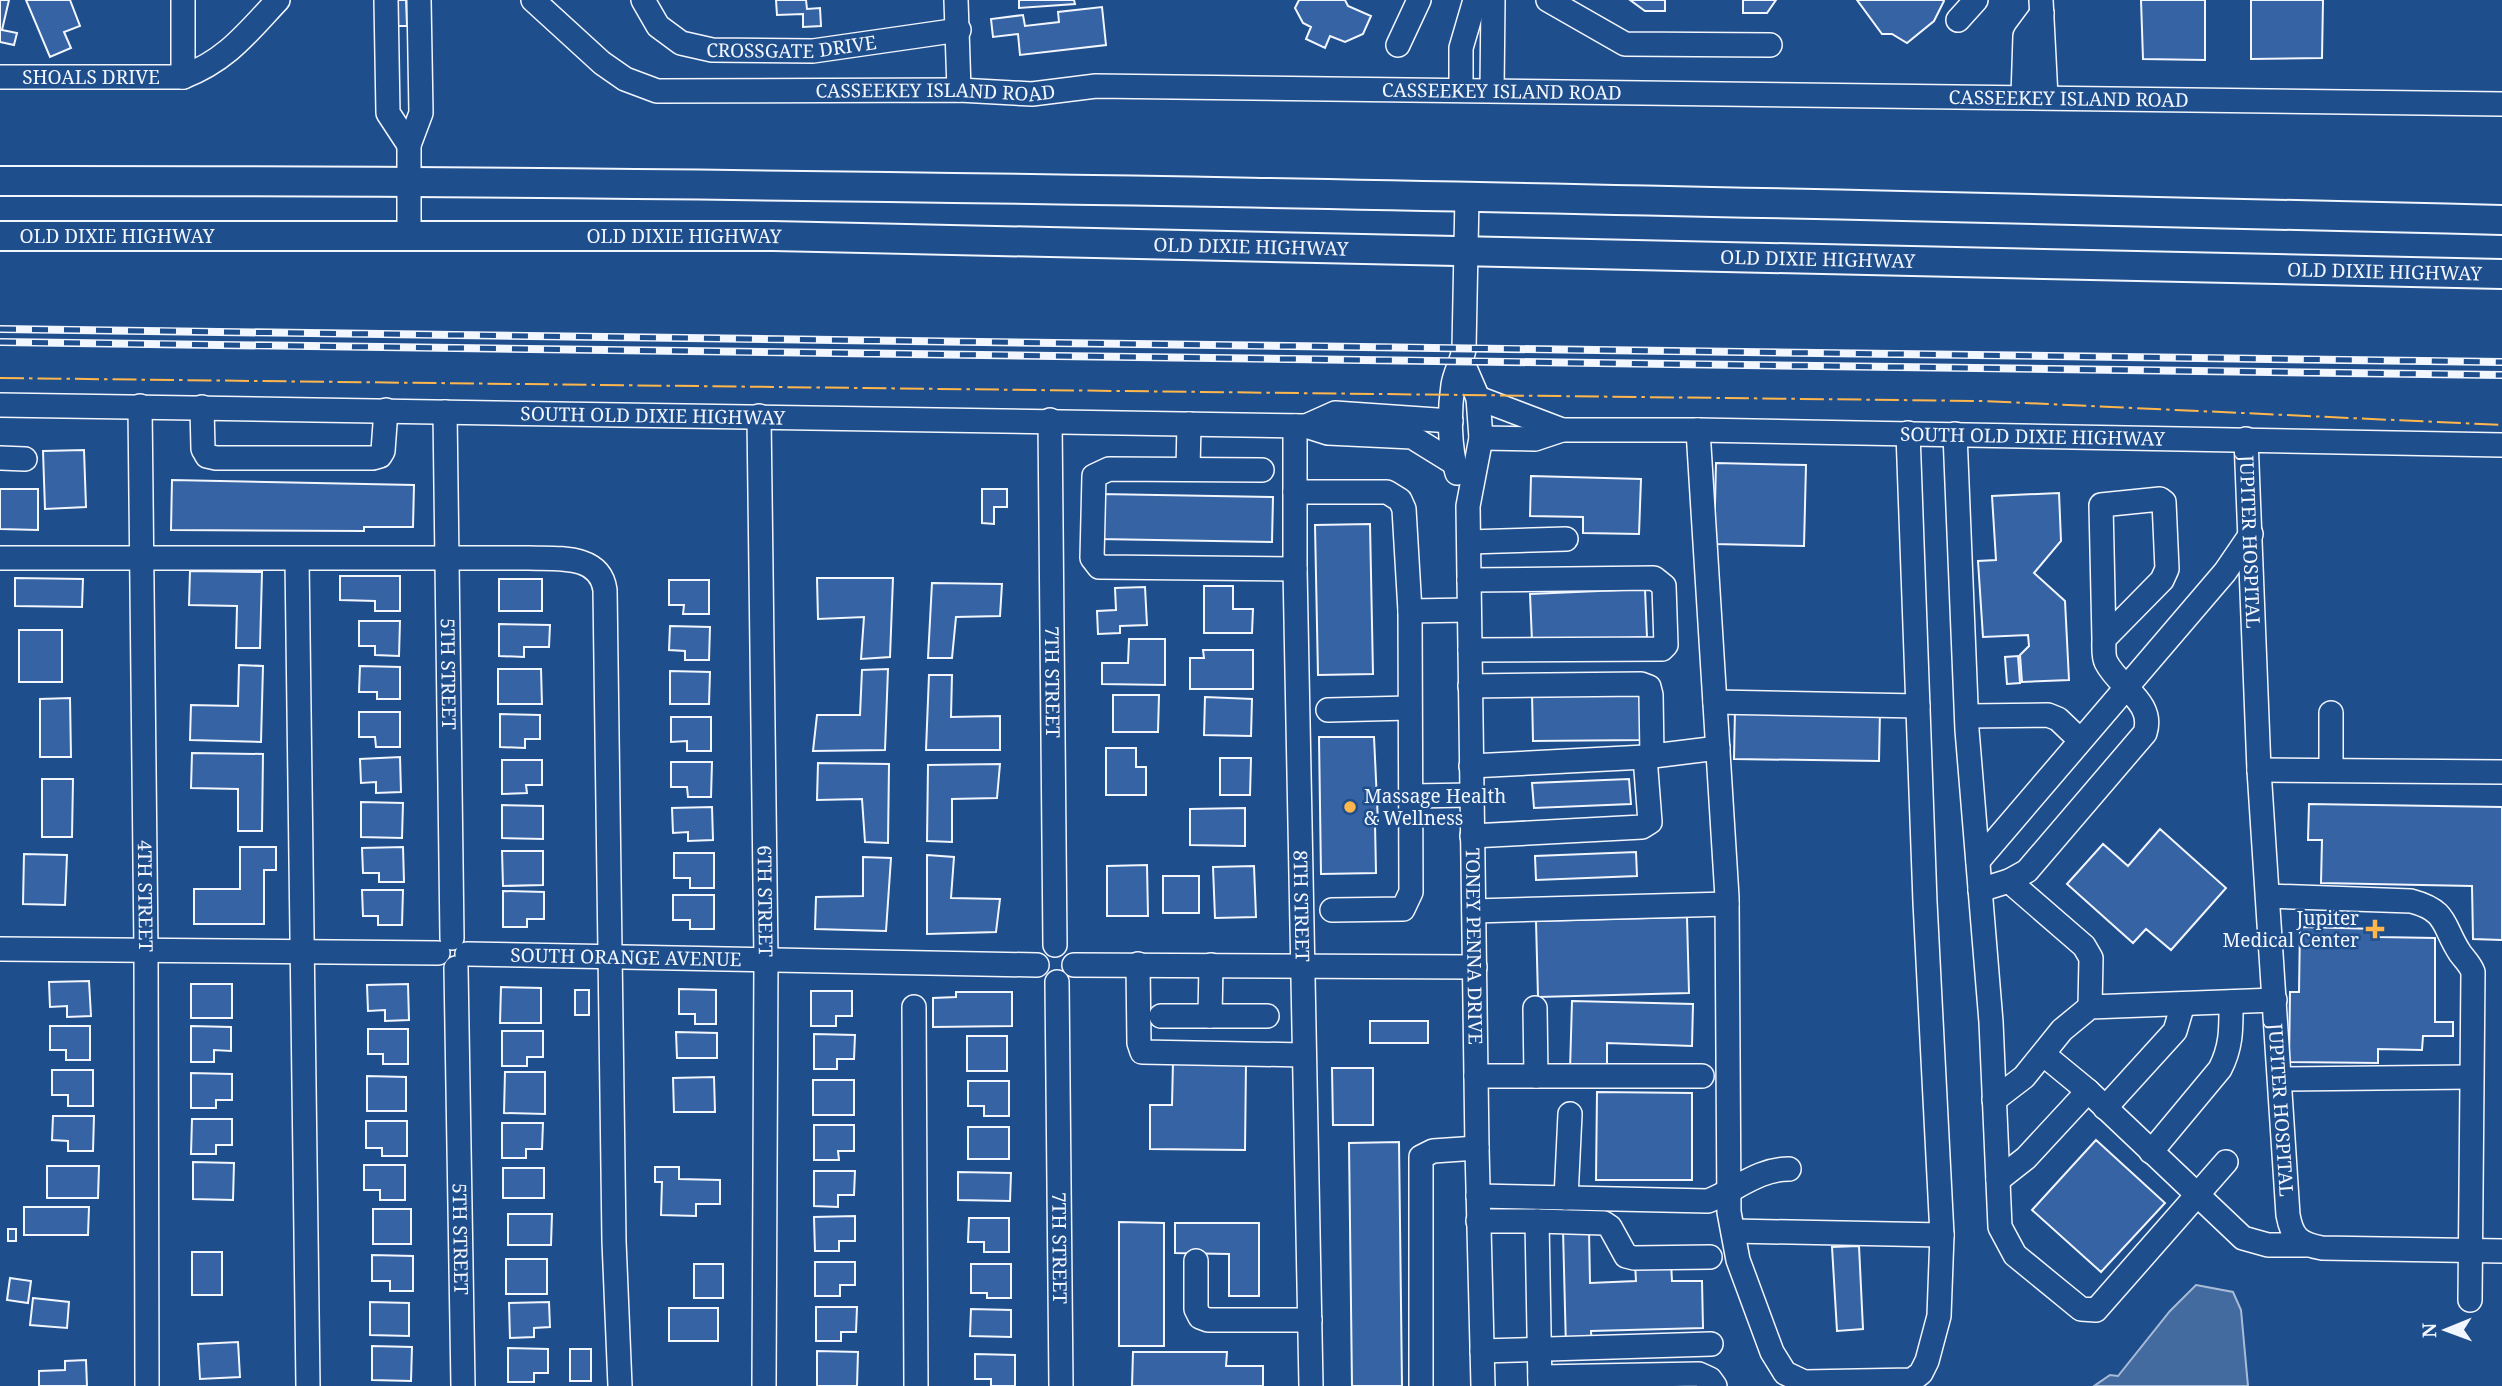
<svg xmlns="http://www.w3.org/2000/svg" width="2502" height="1386" viewBox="0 0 2502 1386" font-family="'Noto Serif',serif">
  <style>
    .water { fill: #446ba0; stroke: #a8bbd7; stroke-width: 2 }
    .building { fill: #3563a3; stroke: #f2f6ff; stroke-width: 2 }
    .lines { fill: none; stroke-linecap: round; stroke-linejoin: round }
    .minor-casing { stroke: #f2f6ff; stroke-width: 26 }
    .major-casing { stroke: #f2f6ff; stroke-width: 32 }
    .minor { stroke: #1f4e8c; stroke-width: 23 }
    .major { stroke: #1f4e8c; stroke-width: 28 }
    .rail-casing { stroke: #f2f6ff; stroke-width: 8 }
    .rail { stroke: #1f4e8c; stroke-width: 5; stroke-dasharray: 16; stroke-linecap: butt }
    .power { stroke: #ffb74d; stroke-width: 2; stroke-dasharray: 24 5 3.5 5; stroke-linecap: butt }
    .poi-dot { fill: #ffb74d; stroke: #1f4e8c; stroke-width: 2.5 }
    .labels { text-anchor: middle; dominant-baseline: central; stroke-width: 5; stroke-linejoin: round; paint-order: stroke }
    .street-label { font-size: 19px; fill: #f2f6ff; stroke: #1f4e8c }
    .poi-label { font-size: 19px; fill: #f2f6ff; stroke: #1f4e8c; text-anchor: start }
  </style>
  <rect width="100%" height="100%" fill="#1f4e8c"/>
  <!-- water -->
  <path class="water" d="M2196,1285L2233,1292L2241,1310L2248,1386H2094L2110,1375L2118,1376L2170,1311Z"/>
  <!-- building -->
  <path class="building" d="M0,0H9L2,30L17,33L14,45L0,42Z
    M26,0H70L80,26L64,32L71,48L50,57Z
    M390,0H406L407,26H390Z
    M776,0H806L807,9L820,8L821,26L803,27V14L777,15Z
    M1019,0H1074L1075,4L1019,8Z
    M1299,0H1345L1348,6L1371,16L1363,34L1345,42L1330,36L1325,48L1306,39L1311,27L1303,23L1295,8Z
    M1630,0H1665V11H1645Z
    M1743,0H1776L1767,13H1743Z
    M1857,0H1943L1944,1L1934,21L1907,43L1892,34H1882Z
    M2141,0H2205V60L2143,59Z
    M2251,0H2323L2322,58L2251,59Z
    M1102,7L1106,45L1020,55L1018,34L993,37L991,19L1023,15L1025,26L1059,22L1058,12Z
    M84,450L86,507L45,509L43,451Z
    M1716,463L1806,465L1804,546L1714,544Z
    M1531,476L1641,479L1639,534L1583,533V517L1530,516Z
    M172,480L414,485L413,527H364V531L171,530Z
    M0,489H38V530L0,529Z
    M982,489H1007V507H994V524L982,523Z
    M2059,493L2061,541L2034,573L2065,601L2069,680L2022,682L2020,655L2029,646L2028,635L1983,637L1978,561L1996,560L1992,496Z
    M1100,494L1273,497L1272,542L1099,539Z
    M1370,524L1373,674L1318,675L1315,525Z
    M190,571L262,572L260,648H236L237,606L189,605Z
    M340,576H400V611H375V601L340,600Z
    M15,578L83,579L82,607L15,606Z
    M817,578H893L890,657L861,659L864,617L818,619Z
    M499,579H542V611H499Z
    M669,580H709V614H683L684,605H669Z
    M932,583L1002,584L1000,616L956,617L952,658H928Z
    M1204,586H1233V609H1253L1252,633H1204Z
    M1145,587L1147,625L1120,626V633L1098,634L1097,611L1116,610L1115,588Z
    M1645,589L1647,637L1532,641L1530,594Z
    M359,621H400L399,656L375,655V646H359Z
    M499,624L550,625L549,647H524V657L499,656Z
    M670,626L710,627L709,660H685V651L669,650Z
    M19,630H62V682H19Z
    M1129,639H1165V685L1102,684V663H1128Z
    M1203,650H1253V689H1190V658H1204Z
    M2018,656L2020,683L2007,684L2005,657Z
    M239,665L263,666L261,742L190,740L191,705L238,706Z
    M360,666L400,667V699H377V692H359Z
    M498,669H541L542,704H498Z
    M888,669L885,750L813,751L817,715H860L862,670Z
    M670,671L710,672L709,704H670Z
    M929,675H952L951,717L1000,716V750H926Z
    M1642,693L1643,740L1533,741L1532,694Z
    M1113,695H1159L1158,732H1113Z
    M1205,697L1252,699L1251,736L1204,735Z
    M70,698L71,757H40V699Z
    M1735,709L1880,711L1879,761L1734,759Z
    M359,712H400V747H376L375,737H359Z
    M500,714L540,715V739H525V748L500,747Z
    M671,717H711V751H687V741L671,742Z
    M1319,737H1374L1378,822L1375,823L1376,873L1321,874Z
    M1106,748H1136V767H1146V795H1106Z
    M192,753L263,754L262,831H238V789L191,788Z
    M400,757L401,792L376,793V782L361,783L360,759Z
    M1220,758H1251L1250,795H1220Z
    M502,760H542V785H526L527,793L502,794Z
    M671,762H712L711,797H688L687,787H671Z
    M818,763L889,764L888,843L865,842L862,799L817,800Z
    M1000,764L997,798L952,799V842L927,841L928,765Z
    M42,779H73L72,837H42Z
    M1629,779L1631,804L1534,808L1532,783Z
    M361,802L403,803L402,838L361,837Z
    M2309,804L2502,807V940L2473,939L2472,886L2321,883L2322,840H2308Z
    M502,805L543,806V839L502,838Z
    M712,807L713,840L688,841V832L673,833L672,808Z
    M1245,808V846L1190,845V809Z
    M2160,829L2226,888L2171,950L2146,929L2133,943L2067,884L2103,844L2128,866Z
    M240,847H276V870H264V924H194V889H240Z
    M403,847L404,882H379V873H363L362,848Z
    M502,851H543V885L503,886Z
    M1636,852L1637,876L1536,880L1535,856Z
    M674,853H714V888H690V878H674Z
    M24,854L67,855L65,905L23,904Z
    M927,855L954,857L951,898L1000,899L996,932L927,934Z
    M863,857L891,858L886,931L815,929L816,897L863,896Z
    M1147,865L1148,916H1107V866Z
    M1254,866L1256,917L1215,918L1213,867Z
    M1163,876H1199V913H1163Z
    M362,890H403L402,925H378V916H363Z
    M503,891L544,892V919H527V927H503Z
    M673,895H714V929H690V920H673Z
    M1687,917L1689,993L1538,997L1536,921Z
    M2300,927L2378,929L2379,937L2435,938V1022H2453V1036H2423L2422,1050L2378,1049V1063L2289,1062L2290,992H2299Z
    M89,981L91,1016L67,1017V1006L50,1007L49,982Z
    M191,984H232V1018H191Z
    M408,984L409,1020L385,1021V1010L368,1011L367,985Z
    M501,987L541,988V1023H500Z
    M679,989L716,990V1024H695V1014H679Z
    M575,990H589V1015H575Z
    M811,991H852V1016H836V1026H811Z
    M956,992H1012V1026L933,1027V998L956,997Z
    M1572,1001L1693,1004L1692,1046L1607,1043V1071L1570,1070Z
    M1370,1021H1428V1043H1370Z
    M50,1026H90V1060H66V1050H50Z
    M191,1026L231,1027V1051L214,1050V1062H191Z
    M368,1029H408V1064H383V1054H368Z
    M502,1031H543V1057H527V1066H502Z
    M676,1032L717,1033V1058H677Z
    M814,1034L855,1035L854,1059H837V1069H814Z
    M967,1036H1007V1071H967Z
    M1173,1061L1246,1062L1245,1150L1150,1149V1105H1172Z
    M1332,1068H1373V1125H1333Z
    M52,1070H93V1106H68V1095H52Z
    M505,1072H545V1114L504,1113Z
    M191,1073L232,1074V1100H216V1108H191Z
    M367,1076L406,1077V1111H367Z
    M714,1077L715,1112H674L673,1078Z
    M813,1080H854V1115H813Z
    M968,1081H1009V1116H984V1106H968Z
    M1597,1092L1692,1093V1180H1596Z
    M53,1116H94L93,1151H68V1141L52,1140Z
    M192,1119H232V1145H216V1154H191Z
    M366,1121H407V1156H382V1148H366Z
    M502,1123H543L542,1149H526V1158H502Z
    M814,1125H854V1151H838L839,1160H814Z
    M968,1127H1009V1159H968Z
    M2096,1140L2165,1203L2101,1272L2032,1210Z
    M1399,1142L1402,1386H1352L1349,1143Z
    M193,1162L234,1163L233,1200L193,1199Z
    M364,1165H405V1200H380V1190H364Z
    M47,1166H99L98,1198H47Z
    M655,1167H679V1179L720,1180V1204H696V1216L661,1215L662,1182H655Z
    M503,1168H544V1198H503Z
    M814,1171H855L854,1195H838V1207L814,1206Z
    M958,1172L1011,1173L1010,1201L958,1200Z
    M24,1207H89L88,1235H24Z
    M373,1209H411V1244H373Z
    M508,1214H552L551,1245H508Z
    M855,1216V1241H839V1251H815L814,1217Z
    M969,1218H1009V1252H984V1242H968Z
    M1119,1222L1164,1223V1346H1119Z
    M1175,1223H1259V1296H1229V1254L1175,1253Z
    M8,1229H16V1241H8Z
    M1589,1229L1590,1283L1636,1281L1635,1264L1671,1263L1672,1281H1702L1703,1328L1591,1331L1592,1347L1566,1348L1563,1230Z
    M1859,1246L1863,1329L1837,1331L1832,1247Z
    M192,1252H222V1295H192Z
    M372,1255L413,1256V1291H390V1281H372Z
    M506,1259H547V1294H506Z
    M815,1262H855V1285H840V1296H815Z
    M694,1264H723V1298H694Z
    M971,1264H1011V1298H987V1293H971Z
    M10,1278L31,1281L28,1303L7,1300Z
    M33,1298L69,1302L67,1328L30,1325Z
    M370,1302L409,1303V1336L370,1335Z
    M549,1302L550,1327L534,1328V1337L510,1338L509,1303Z
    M816,1307H857L856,1332H841V1341H816Z
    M669,1308H718V1341H669Z
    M971,1309L1011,1310V1337L970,1336Z
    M238,1342L240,1377L200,1379L198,1344Z
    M372,1346L412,1347L411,1381L372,1380Z
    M508,1348L548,1349V1373H534V1382H508Z
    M570,1349H591V1381H570Z
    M817,1351L858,1352L857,1386H817Z
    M1133,1352H1227L1226,1366H1263V1386H1132Z
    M975,1354L1015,1355V1386H991V1379H975Z
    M86,1360L87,1386H39V1371L65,1370V1361Z"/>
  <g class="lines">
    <defs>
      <g id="minor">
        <path d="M386,0L388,113L409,145"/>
        <path id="s1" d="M533,0L602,63L625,79L657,91L959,90L1032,94L1096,86L2502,104"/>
        <path id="s2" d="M643,0L658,26L681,43L712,50L813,51L959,30"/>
        <path d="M956,0L959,90"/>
        <path d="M1548,0L1625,44L1770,45"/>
        <path d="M2041,0L2046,97"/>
        <path d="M1958,20L1976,0"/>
        <path d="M1398,45L1419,0"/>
        <path id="s3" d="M0,77H183C227,60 247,33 278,0"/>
        <path d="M183,77V0"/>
        <path d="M1461,90V48L1475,0"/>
        <path d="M1492,90L1493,0"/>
        <path d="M2023,96L2025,36L2042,13"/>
        <path d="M409,234V145L421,113L419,0"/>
        <path id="s4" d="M1462,361L1478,398L1481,438L1468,506L1477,1148L1483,1386"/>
        <path d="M1478,398L1562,430"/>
        <path id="s5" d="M0,405L1306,426L1328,433L1412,437L1454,463"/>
        <path id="s6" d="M140,406L146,951L147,1386"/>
        <path d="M202,407L203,449L207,456L216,458H373L380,456L383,451L386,410"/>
        <path id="s7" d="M445,412L452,938"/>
        <path id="s8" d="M759,416L766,959L764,1386"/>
        <path id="s9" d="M1050,420L1055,945"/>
        <path id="s10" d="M1295,426V569L1311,1386"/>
        <path d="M1306,426L1335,413L1451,421"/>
        <path d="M1698,430L1727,897L1729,1212L1738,1260L1772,1352L1785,1373L1804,1382L1912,1380L1921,1373L1927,1361L1939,1316L1942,1235L1925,902L1908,433"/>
        <path d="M1955,434L1967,730L1991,1022L2000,1227L2015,1255L2081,1309L2096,1310L2226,1162"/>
        <path id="s11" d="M1481,438L1535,439L1562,430H1698L2502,445"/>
        <path id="s12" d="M2246,439L2259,770L2288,1215C2292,1237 2299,1244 2322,1248L2502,1251"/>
        <path d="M0,458L25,459"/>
        <path d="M1188,469L1189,424"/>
        <path d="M1262,470L1109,469L1094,476L1092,558L1099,567L1295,569"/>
        <path d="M1457,473C1449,447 1449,412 1453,385C1455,372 1462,362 1464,349L1467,196"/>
        <path d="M1295,492H1387L1400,500L1404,509L1410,611L1411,892L1403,909L1332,910"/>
        <path d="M1469,542L1566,539"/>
        <path d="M0,558H529C558,559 600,554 605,590L614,1241L620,1386"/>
        <path d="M297,559L308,1386"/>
        <path d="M1469,580L1654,578L1664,586L1666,645L1662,649L1470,650"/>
        <path d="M1410,611L1469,610"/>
        <path d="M1470,686L1641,684L1649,687L1651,695L1652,756"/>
        <path d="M1715,702L1918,706"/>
        <path d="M1328,710L1409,708"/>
        <path d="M1967,716L2048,715L2058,719L2080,740"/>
        <path d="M1471,766L1645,757L1718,748"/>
        <path d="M2259,770L2502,772"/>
        <path d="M2331,770V713"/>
        <path d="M1412,796L1471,795"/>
        <path d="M1472,836L1642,827L1650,822L1645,757"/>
        <path d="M1978,861L2225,572L2251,534"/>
        <path d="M2009,881L2084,946L2091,958L2090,1007"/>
        <path d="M1980,890L2009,881L2027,871L2145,733C2155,702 2119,688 2106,662C2103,656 2104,646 2104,639L2101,505L2160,499L2164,502L2167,569L2162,580L2104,639"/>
        <path d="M2268,896L2411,901C2449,911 2442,926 2460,953C2465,960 2470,964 2473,972L2470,1300"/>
        <path d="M1474,911L1727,904"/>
        <path d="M0,949L438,953"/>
        <path id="s13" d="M467,954L1037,965"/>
        <path d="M1138,964L1139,1043L1142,1052L1304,1055"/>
        <path d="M1074,965L1475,967"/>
        <path id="s14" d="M456,968L463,1386"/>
        <path id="s15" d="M1057,982L1061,1386"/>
        <path d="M914,1007L916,1386"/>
        <path d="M1535,1008L1536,1076"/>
        <path d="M1161,1016H1267"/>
        <path d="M1210,1016L1211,965"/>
        <path d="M2043,1054L2088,1091L2243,1238L2268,1245H2305"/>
        <path d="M1476,1076H1702"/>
        <path d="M2280,1079L2471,1077"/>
        <path d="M1994,1100L2024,1077L2062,1030L2090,1007L2275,1000"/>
        <path d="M2105,1108L2175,1031L2183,1004"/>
        <path d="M2151,1152L2220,1069C2232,1046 2231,1027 2231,1002"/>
        <path d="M1998,1180L2026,1158L2088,1091"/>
        <path d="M1478,1196L1708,1201C1736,1190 1758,1169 1789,1169"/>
        <path d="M1566,1198L1570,1114"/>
        <path d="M1478,1221H1537L1540,1386"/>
        <path d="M1537,1221L1604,1223L1610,1227L1626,1256L1634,1258L1710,1257"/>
        <path d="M1733,1231L1942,1235"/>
        <path d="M1196,1261V1309L1200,1317L1208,1320H1310"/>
        <path d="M1482,1351L1711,1344"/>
        <path d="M1540,1377L1699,1374L1710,1379L1715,1386"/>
        <path d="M1421,1386V1157L1433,1151L1477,1148"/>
      </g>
      <g id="major">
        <path d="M0,181C834,180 1668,200 2502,220"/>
        <path id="s16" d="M0,236H773L2502,274"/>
      </g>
    </defs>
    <!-- minor casing -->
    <use href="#minor" class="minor-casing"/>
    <!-- major casing -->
    <use href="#major" class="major-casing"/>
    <!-- minor -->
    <use href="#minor" class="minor"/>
    <!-- major -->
    <use href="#major" class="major"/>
    <defs>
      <path id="rail" d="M0,329L2502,362
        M0,342L2502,375"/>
    </defs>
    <!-- rail casing -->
    <use href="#rail" class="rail-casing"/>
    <!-- rail -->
    <use href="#rail" class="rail"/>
    <!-- power -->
    <path class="power" d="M0,378L1982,401L2502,425"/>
  </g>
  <!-- markers -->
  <g class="poi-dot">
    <circle cx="1350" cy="807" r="7"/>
    <path d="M2371.5 918.5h7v7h7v7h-7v7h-7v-7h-7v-7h7z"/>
  </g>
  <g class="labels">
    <!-- street labels -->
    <g class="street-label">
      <text stroke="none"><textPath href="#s2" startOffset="170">CROSSGATE DRIVE</textPath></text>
      <text stroke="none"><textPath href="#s3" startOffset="91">SHOALS DRIVE</textPath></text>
      <text stroke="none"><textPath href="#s1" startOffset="434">CASSEEKEY ISLAND ROAD</textPath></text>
      <text stroke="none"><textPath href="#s1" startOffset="1001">CASSEEKEY ISLAND ROAD</textPath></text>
      <text stroke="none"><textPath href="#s1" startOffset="1568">CASSEEKEY ISLAND ROAD</textPath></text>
      <text stroke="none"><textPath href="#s16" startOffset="117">OLD DIXIE HIGHWAY</textPath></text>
      <text stroke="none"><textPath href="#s16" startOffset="684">OLD DIXIE HIGHWAY</textPath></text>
      <text stroke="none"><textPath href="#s16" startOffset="1251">OLD DIXIE HIGHWAY</textPath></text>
      <text stroke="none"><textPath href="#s16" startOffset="1818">OLD DIXIE HIGHWAY</textPath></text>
      <text stroke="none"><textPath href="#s16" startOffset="2385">OLD DIXIE HIGHWAY</textPath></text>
      <text stroke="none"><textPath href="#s5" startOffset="653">SOUTH OLD DIXIE HIGHWAY</textPath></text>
      <text stroke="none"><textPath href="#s11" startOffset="553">SOUTH OLD DIXIE HIGHWAY</textPath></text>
      <text stroke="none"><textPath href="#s12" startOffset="103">JUPITER HOSPITAL</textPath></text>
      <text stroke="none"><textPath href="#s7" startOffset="262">5TH STREET</textPath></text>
      <text stroke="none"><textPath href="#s9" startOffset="262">7TH STREET</textPath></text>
      <text stroke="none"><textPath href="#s6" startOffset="490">4TH STREET</textPath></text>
      <text stroke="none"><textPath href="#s8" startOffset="485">6TH STREET</textPath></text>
      <text stroke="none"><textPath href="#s10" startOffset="480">8TH STREET</textPath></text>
      <text stroke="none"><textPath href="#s4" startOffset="590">TONEY PENNA DRIVE</textPath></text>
      <text stroke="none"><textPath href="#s13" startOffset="159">SOUTH ORANGE AVENUE</textPath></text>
      <text stroke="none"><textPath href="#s12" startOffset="672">JUPITER HOSPITAL</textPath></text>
      <text stroke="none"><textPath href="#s14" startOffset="271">5TH STREET</textPath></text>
      <text stroke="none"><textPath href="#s15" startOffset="266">7TH STREET</textPath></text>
    </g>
    <!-- poi labels -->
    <g class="poi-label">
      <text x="1364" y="796">Massage Health<tspan x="1364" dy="22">&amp; Wellness</tspan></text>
      <text x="2359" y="918" text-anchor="end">Jupiter<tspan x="2359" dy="22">Medical Center</tspan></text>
    </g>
  </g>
  <!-- north arrow -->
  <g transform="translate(2446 1330) rotate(269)" stroke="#1f4e8c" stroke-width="5" paint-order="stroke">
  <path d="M0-5L12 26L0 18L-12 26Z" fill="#f2f6ff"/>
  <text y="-10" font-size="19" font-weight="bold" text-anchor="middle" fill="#f2f6ff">N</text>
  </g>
</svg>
